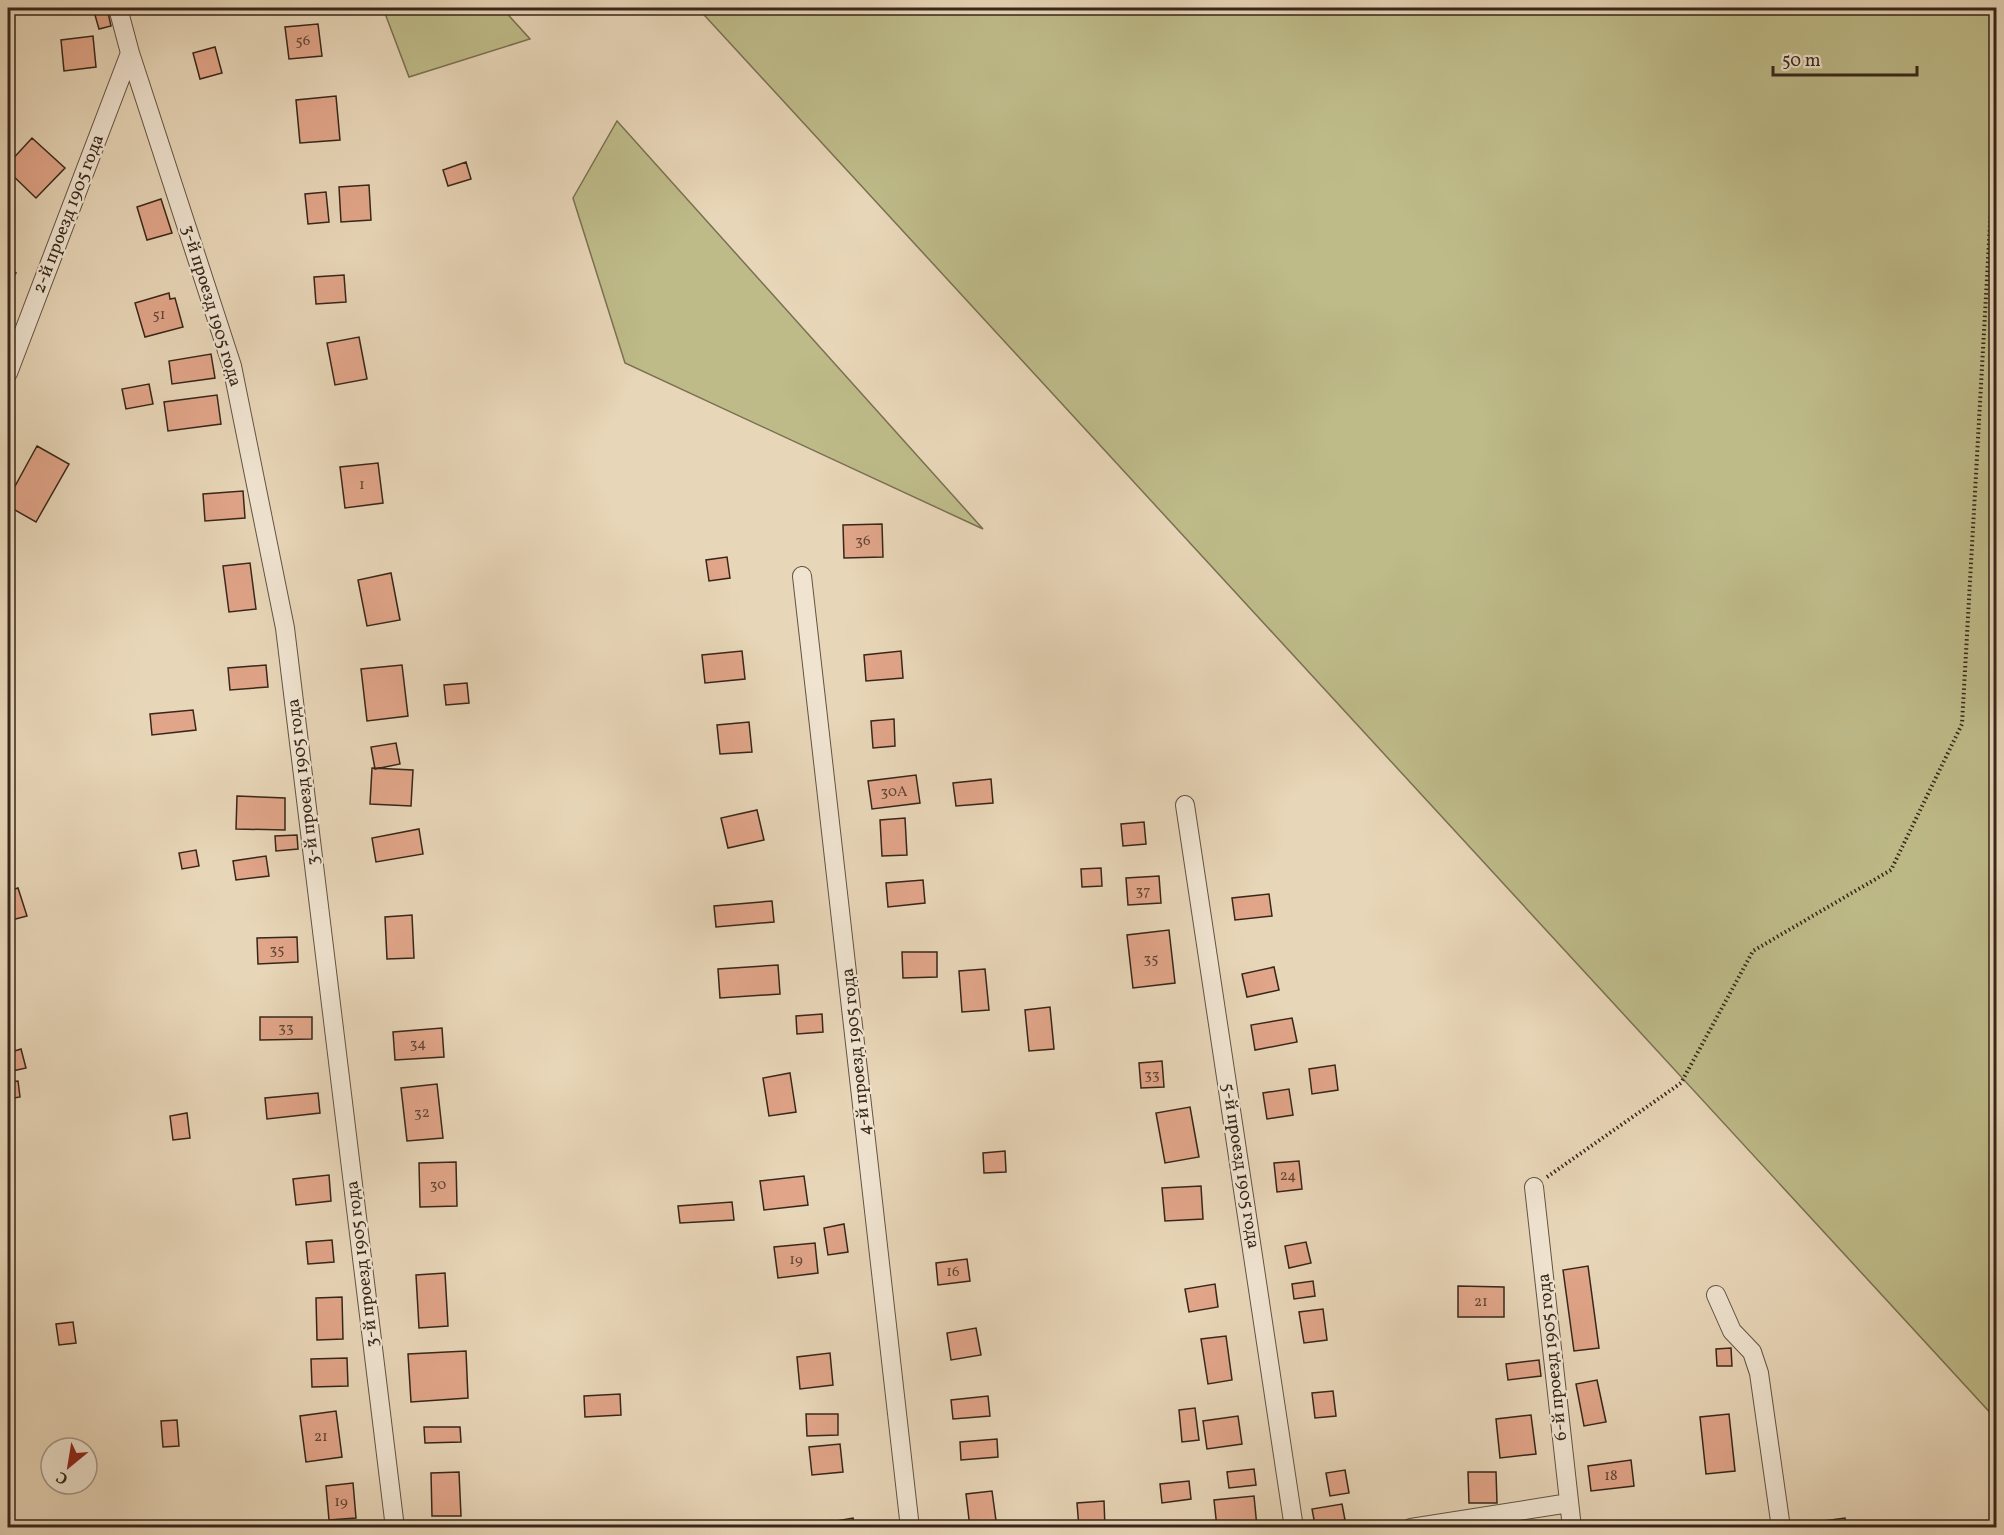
<svg xmlns="http://www.w3.org/2000/svg" width="2004" height="1535" viewBox="0 0 2004 1535" font-family="Vollkorn,serif">
  <style>
    .green { fill: #bebb89; stroke: #7a7152; stroke-width: 1.5 }
    .building { fill: #e1a589; stroke: #37271a; stroke-width: 1.5 }
    .lines { fill: none; stroke-linecap: round; stroke-linejoin: round }
    .minor-casing { stroke: #635342; stroke-width: 20 }
    .path { stroke: #37271a; stroke-width: 4; stroke-dasharray: 1.5 3; stroke-linecap: butt }
    .minor { stroke: #f0e4d1; stroke-width: 18 }
    .labels { text-anchor: middle; dominant-baseline: central; stroke-width: 4.5; stroke-linejoin: round; paint-order: stroke }
    .number-label { font-size: 15px; fill: #624636 }
    .street-label { font-size: 18px; fill: #37271a; stroke: #f0e4d1 }
  </style>
  <rect width="100%" height="100%" fill="#e8d6b8"/>
  <filter id="stains"><feTurbulence type="fractalNoise" baseFrequency=".00333" numOctaves="4"/><feColorMatrix values="0 0 0 0 .2 0 0 0 0 .09 0 0 0 0 .02 0 0 0 .5 -.17"/></filter>
  <radialGradient id="worn" r=".72"><stop offset=".6" stop-color="#630" stop-opacity="0"/><stop offset="1" stop-color="#630" stop-opacity=".3"/></radialGradient>
  <!-- green -->
  <path class="green" d="M383,8H502L530,39L409,77Z
    M697,8H1996V1419L706,17Z
    M617,121L983,529L625,363L573,198Z"/>
  <!-- building -->
  <path class="building" d="M93,8H107L111,26L99,29Z
    M318,24L322,56L289,59L285,27Z
    M93,36L96,67L64,71L61,40Z
    M215,47L222,73L200,79L193,53Z
    M336,96L340,140L300,143L296,100Z
    M32,138L65,168L36,198L8,171V164Z
    M466,162L471,179L448,186L443,170Z
    M369,185L371,220L341,222L339,187Z
    M326,192L329,222L308,224L305,194Z
    M161,199L172,233L147,240L137,207Z
    M8,267L16,273L8,285Z
    M344,275L346,302L316,304L314,277Z
    M169,293L170,299L175,298L183,327L145,337L135,303Z
    M359,337L367,379L335,385L327,343Z
    M211,354L215,378L172,384L169,361Z
    M149,384L153,404L126,409L122,389Z
    M217,395L221,424L168,431L164,402Z
    M37,446L69,464L36,522L8,506V499Z
    M378,463L383,503L345,508L340,467Z
    M243,491L245,518L205,521L203,494Z
    M882,524L883,557L844,558L843,525Z
    M727,557L730,578L709,581L706,560Z
    M250,563L256,609L229,612L223,566Z
    M391,573L400,620L367,626L358,580Z
    M742,651L745,679L705,683L702,655Z
    M901,651L903,678L866,681L864,655Z
    M266,665L268,687L230,690L228,668Z
    M402,665L408,716L367,721L361,669Z
    M467,683L469,703L446,705L444,685Z
    M193,710L196,730L152,735L150,714Z
    M894,719L895,746L873,748L871,721Z
    M749,722L752,752L720,754L717,725Z
    M396,743L400,764L375,769L371,747Z
    M372,768L413,770L411,806L370,804Z
    M916,775L920,803L872,809L868,781Z
    M991,779L993,803L956,806L953,783Z
    M237,796L285,798V830L236,829Z
    M757,810L764,840L728,848L721,818Z
    M8,813L14,831L8,834Z
    M905,818L907,855L882,856L880,820Z
    M1144,822L1146,844L1123,846L1121,824Z
    M419,829L423,854L376,862L372,838Z
    M297,835L298,849L276,851L275,836Z
    M196,850L199,866L182,869L179,853Z
    M266,856L269,876L236,880L233,861Z
    M1101,868L1102,886L1082,887L1081,869Z
    M1159,876L1161,903L1128,905L1126,878Z
    M923,880L925,903L888,907L886,883Z
    M18,888L27,916L8,921V891Z
    M1269,894L1272,916L1235,920L1232,898Z
    M772,901L774,922L716,927L714,906Z
    M412,915L414,958L387,959L385,917Z
    M1169,930L1175,983L1133,988L1127,935Z
    M297,937L298,962L258,964L257,938Z
    M902,952H937V977L903,978Z
    M778,965L780,994L720,998L718,969Z
    M1274,967L1279,990L1247,997L1242,974Z
    M985,969L989,1010L962,1012L959,971Z
    M11,984L14,1000L8,1002V985Z
    M1050,1007L1054,1049L1029,1051L1025,1010Z
    M822,1014L823,1032L797,1034L796,1016Z
    M260,1017H312V1039L260,1040Z
    M1292,1018L1297,1042L1255,1050L1251,1025Z
    M442,1028L444,1057L395,1060L393,1032Z
    M21,1049L26,1068L8,1072V1053Z
    M1162,1061L1164,1087L1141,1088L1139,1063Z
    M1335,1065L1338,1090L1312,1094L1309,1069Z
    M790,1073L796,1112L769,1116L763,1078Z
    M18,1081L20,1097L8,1099V1082Z
    M437,1084L443,1138L407,1141L401,1088Z
    M1289,1089L1293,1115L1267,1119L1263,1093Z
    M318,1093L320,1113L267,1119L265,1098Z
    M1190,1107L1199,1157L1165,1163L1156,1113Z
    M187,1113L190,1138L173,1140L170,1116Z
    M1005,1151L1006,1172L984,1173L983,1153Z
    M1299,1161L1302,1189L1277,1192L1274,1163Z
    M456,1162L457,1206L420,1207L419,1163Z
    M329,1175L331,1201L296,1205L293,1179Z
    M804,1176L808,1205L764,1210L760,1181Z
    M1201,1186L1203,1219L1165,1221L1162,1188Z
    M732,1202L734,1220L680,1223L678,1206Z
    M844,1224L848,1252L828,1255L824,1228Z
    M332,1240L334,1262L308,1264L306,1242Z
    M1306,1242L1311,1263L1289,1268L1285,1246Z
    M815,1243L818,1273L778,1278L774,1247Z
    M967,1259L970,1281L938,1285L936,1263Z
    M1588,1266L1599,1348L1574,1351L1563,1270Z
    M445,1273L448,1326L419,1328L416,1275Z
    M1313,1281L1315,1296L1294,1299L1292,1284Z
    M1215,1284L1218,1307L1189,1312L1185,1289Z
    M1458,1286L1504,1287V1317H1458Z
    M342,1297L343,1339L317,1340L316,1298Z
    M1323,1309L1327,1340L1304,1343L1299,1312Z
    M73,1322L76,1343L59,1345L56,1324Z
    M976,1328L981,1355L951,1360L947,1333Z
    M1226,1336L1232,1380L1208,1384L1201,1339Z
    M1731,1348L1732,1366H1717L1716,1349Z
    M466,1351L468,1398L411,1402L408,1354Z
    M830,1353L833,1385L800,1389L797,1357Z
    M347,1358L348,1386L312,1387L311,1359Z
    M1539,1360L1541,1376L1508,1380L1506,1364Z
    M1597,1380L1606,1422L1584,1426L1576,1384Z
    M1333,1391L1336,1416L1315,1418L1312,1393Z
    M620,1394L621,1415L585,1417L584,1396Z
    M988,1396L990,1416L953,1419L951,1400Z
    M1195,1408L1199,1440L1182,1442L1179,1410Z
    M336,1411L342,1457L306,1462L300,1416Z
    M806,1414H838V1435L807,1436Z
    M1729,1414L1735,1471L1706,1474L1700,1417Z
    M1531,1415L1536,1454L1500,1458L1496,1419Z
    M1238,1416L1242,1444L1207,1449L1203,1421Z
    M177,1420L179,1446L163,1447L161,1421Z
    M424,1427H460L461,1442L425,1443Z
    M997,1439L998,1457L961,1460L960,1442Z
    M840,1444L843,1472L812,1475L809,1447Z
    M1631,1460L1634,1486L1591,1491L1588,1466Z
    M1254,1469L1256,1485L1229,1488L1227,1472Z
    M1345,1470L1349,1493L1330,1496L1326,1473Z
    M459,1472L461,1516H432L431,1473Z
    M1468,1472H1496L1497,1503H1469Z
    M1189,1481L1191,1499L1162,1503L1160,1484Z
    M353,1483L356,1518L329,1520L326,1486Z
    M992,1491L997,1528H970L966,1494Z
    M8,1494L11,1528H8Z
    M1254,1496L1257,1527L1217,1528L1214,1500Z
    M1104,1501L1105,1528H1079L1077,1503Z
    M1342,1504L1345,1520L1315,1525L1312,1509Z
    M853,1518L855,1528H825L824,1523Z
    M1845,1518L1846,1528H1817L1816,1522Z
    M1516,1524V1528H1489L1488,1527Z"/>
  <g class="lines">
    <defs>
      <path id="minor" d="M118,8L130,53L232,366L285,628L395,1528
        M8,373L130,53
        M802,576L910,1528
        M1185,805L1294,1528
        M1534,1187L1572,1528
        M1716,1295L1732,1331L1752,1352L1759,1373L1781,1528
        M1411,1528L1569,1503"/>
    </defs>
    <!-- minor casing -->
    <use href="#minor" class="minor-casing"/>
    <!-- path -->
    <path class="path" d="M1547,1177L1681,1083L1753,951L1891,870L1962,724L1992,189L1996,172"/>
    <!-- minor -->
    <use href="#minor" class="minor"/>
  </g>
  <g class="labels">
    <!-- number labels -->
    <g class="number-label">
      <text x="303" y="41">56</text>
      <text x="159" y="315">51</text>
      <text x="362" y="485">1</text>
      <text x="863" y="541">36</text>
      <text x="894" y="792">30А</text>
      <text x="1143" y="891">37</text>
      <text x="277" y="950">35</text>
      <text x="1151" y="959">35</text>
      <text x="286" y="1028">33</text>
      <text x="418" y="1044">34</text>
      <text x="1152" y="1075">33</text>
      <text x="422" y="1113">32</text>
      <text x="1288" y="1176">24</text>
      <text x="438" y="1185">30</text>
      <text x="796" y="1260">19</text>
      <text x="953" y="1272">16</text>
      <text x="1481" y="1302">21</text>
      <text x="321" y="1437">21</text>
      <text x="1611" y="1476">18</text>
      <text x="341" y="1502">19</text>
    </g>
    <!-- street labels -->
    <g class="street-label">
      <text transform="translate(69 214) rotate(-69)">2-й проезд 1905 года</text>
      <text transform="translate(211 306) rotate(73)">3-й проезд 1905 года</text>
      <text transform="translate(304 782) rotate(-97)">3-й проезд 1905 года</text>
      <text transform="translate(857 1052) rotate(-96)">4-й проезд 1905 года</text>
      <text transform="translate(1240 1166) rotate(81)">5-й проезд 1905 года</text>
      <text transform="translate(363 1264) rotate(-97)">3-й проезд 1905 года</text>
      <text transform="translate(1553 1357) rotate(-96)">6-й проезд 1905 года</text>
    </g>
  </g>
  <!-- margin -->
  <rect width="2004" height="1535" fill="none" stroke="#e8d6b8" stroke-width="30"/>
  <rect x="9" y="9" width="1986" height="1517" fill="none" stroke="#37271a" stroke-width="3"/>
  <rect x="15" y="15" width="1974" height="1505" fill="none" stroke="#37271a" stroke-width="1.5"/>
  <!-- north arrow -->
  <g transform="translate(69 1466) rotate(210)"><circle r="28" fill="#f0e4d1" stroke="#a69888" stroke-width="1.5"/>
  <path d="M0-4.5L10 22L0 15L-10 22Z" fill="#8f2418"/>
  <text y="-9" font-size="16" font-weight="bold" text-anchor="middle" fill="#37271a">С</text>
  </g>
  <!-- scale -->
  <path d="M1773 66v9h144v-9" fill="none" stroke="#37271a" stroke-width="3"/>
  <text x="1782" y="66" font-size="18" fill="#37271a" stroke="#f0e4d1" stroke-width="4.5" paint-order="stroke">50 m</text>
  <rect width="100%" height="100%" filter="url(#stains)"/>
  <rect width="100%" height="100%" fill="url(#worn)"/>
</svg>
